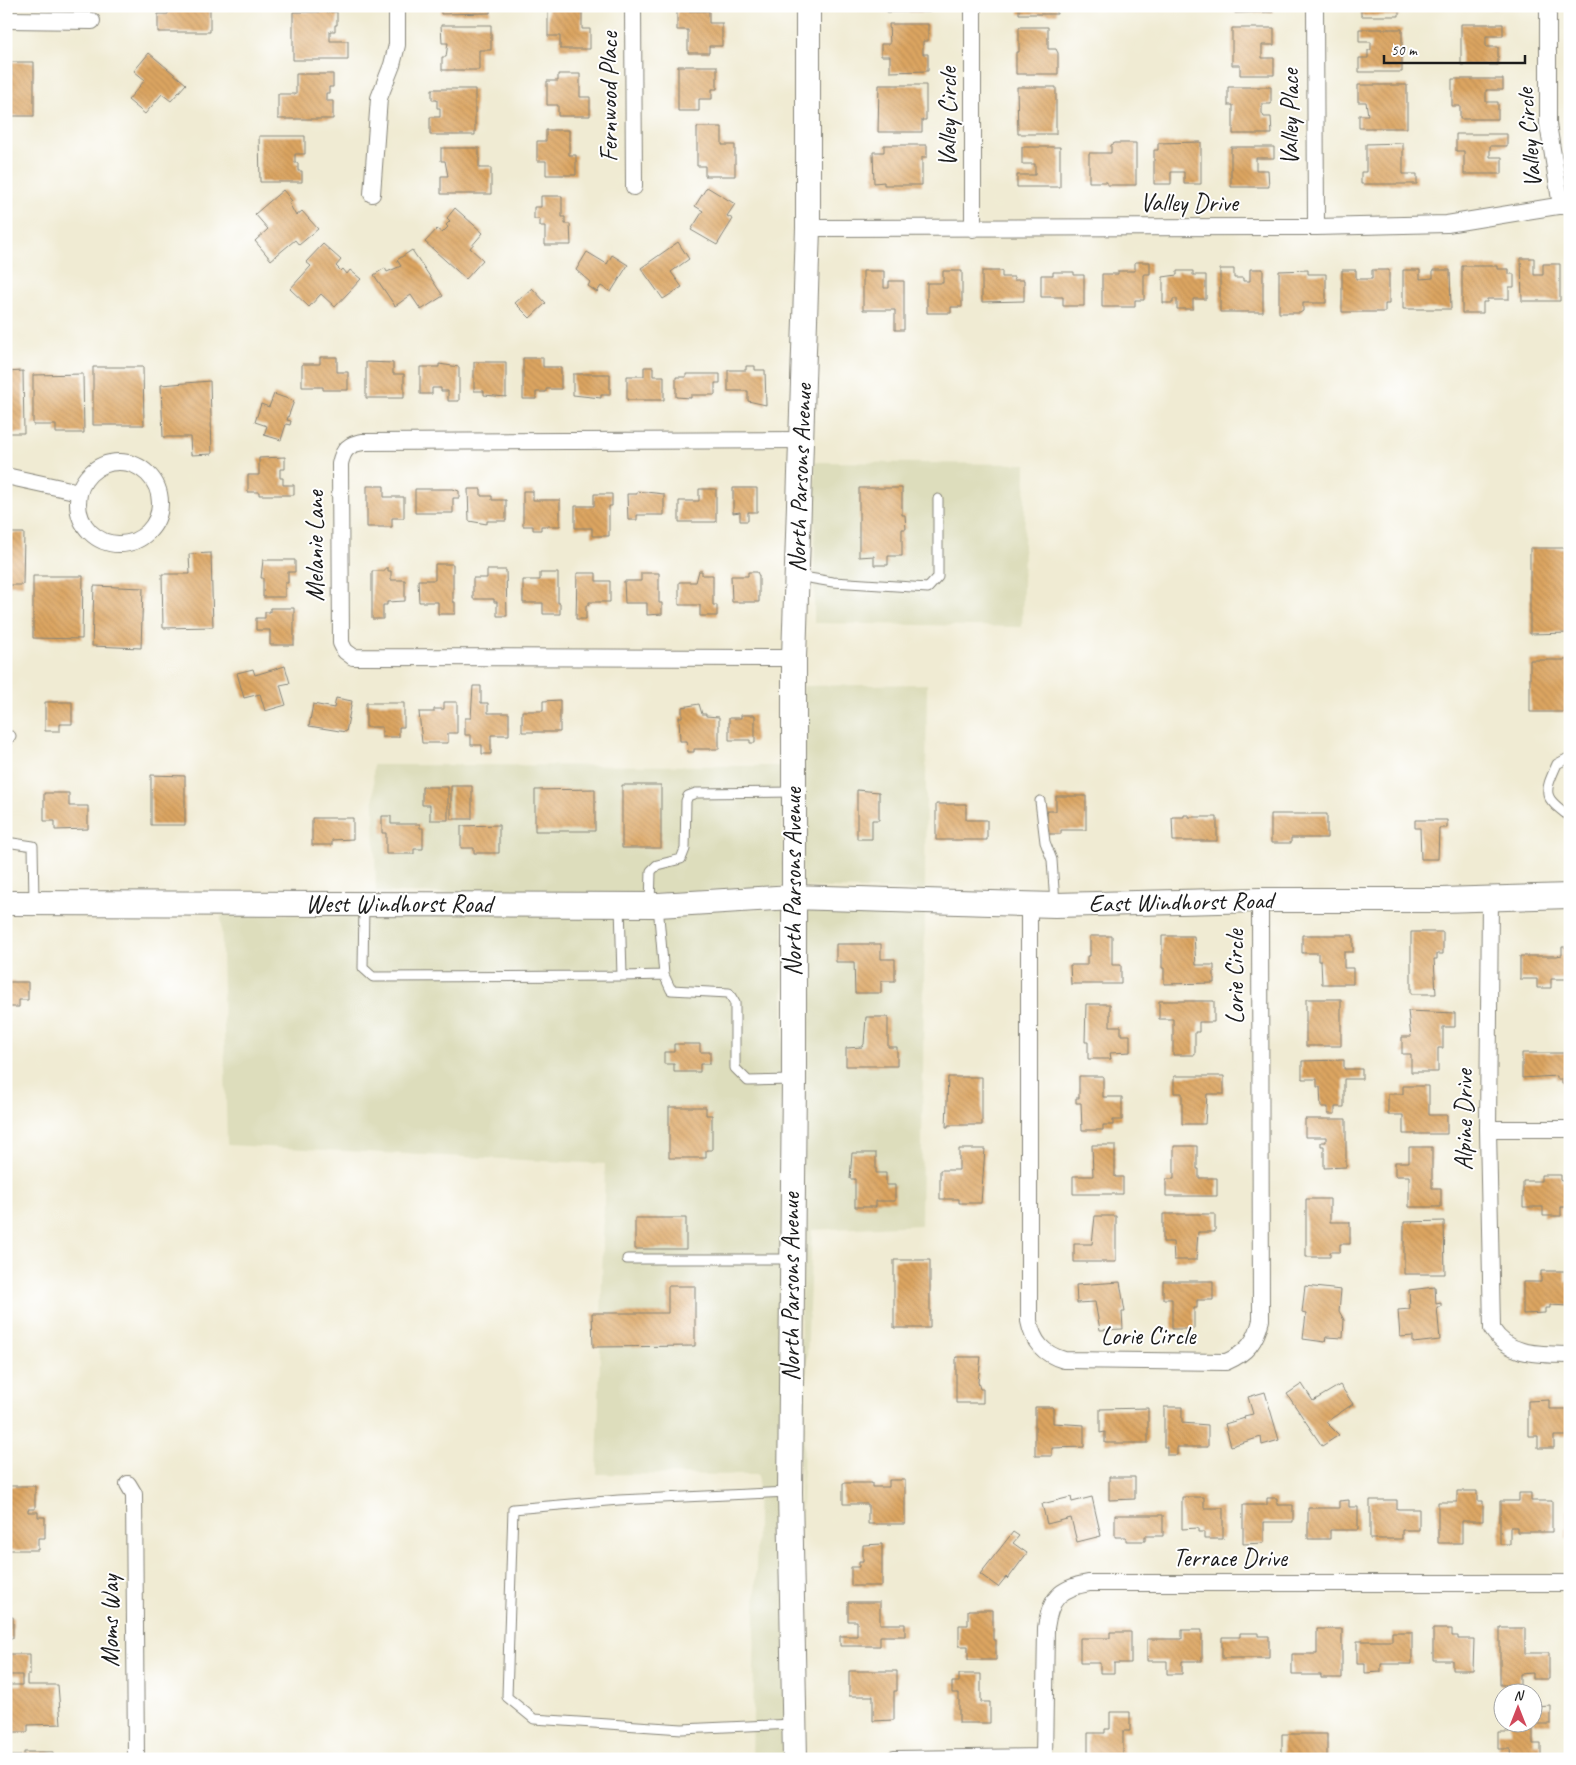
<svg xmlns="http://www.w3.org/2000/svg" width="1576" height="1765" viewBox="0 0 1576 1765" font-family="Caveat,sans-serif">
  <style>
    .built { fill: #ddddbc }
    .building { fill: url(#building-back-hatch) }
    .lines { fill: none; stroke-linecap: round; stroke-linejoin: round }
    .lane-casing { stroke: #868478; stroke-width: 11 }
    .street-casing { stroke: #868478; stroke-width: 18 }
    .secondary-casing { stroke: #868478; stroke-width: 26 }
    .lane { stroke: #fff; stroke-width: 9 }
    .street { stroke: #fff; stroke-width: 16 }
    .secondary { stroke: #fff; stroke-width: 24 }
    .labels { text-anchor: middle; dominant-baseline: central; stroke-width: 4; stroke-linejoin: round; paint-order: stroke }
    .street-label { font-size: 25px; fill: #1c1c1c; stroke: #fff }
  </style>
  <defs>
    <pattern id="building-back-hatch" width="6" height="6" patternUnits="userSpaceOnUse" patternTransform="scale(1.25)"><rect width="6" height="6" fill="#dca561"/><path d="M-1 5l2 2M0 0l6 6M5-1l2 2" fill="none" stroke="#bc8d54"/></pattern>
  </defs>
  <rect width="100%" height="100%" fill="#fff"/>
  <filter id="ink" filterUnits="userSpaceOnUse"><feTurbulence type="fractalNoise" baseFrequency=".02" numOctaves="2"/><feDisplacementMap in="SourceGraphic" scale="10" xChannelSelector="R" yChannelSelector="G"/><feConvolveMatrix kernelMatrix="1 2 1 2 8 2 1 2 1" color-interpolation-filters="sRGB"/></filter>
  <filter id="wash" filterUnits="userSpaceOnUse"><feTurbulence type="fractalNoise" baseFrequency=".0096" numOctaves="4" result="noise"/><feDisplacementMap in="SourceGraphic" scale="20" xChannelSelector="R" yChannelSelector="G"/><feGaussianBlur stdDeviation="1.12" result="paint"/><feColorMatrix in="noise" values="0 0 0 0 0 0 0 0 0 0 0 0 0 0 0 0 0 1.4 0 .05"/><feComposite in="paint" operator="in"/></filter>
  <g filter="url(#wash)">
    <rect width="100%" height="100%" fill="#f0ebd3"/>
    <!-- built -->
    <path class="built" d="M815,462L1026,464L1022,627L814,623Z
      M927,684L925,891L802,887L803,686Z
      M373,765L783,766V887L657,894L376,893Z
      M783,909L785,1759H752L758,1475L597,1474L605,1164L227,1145L221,915Z
      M802,909L925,912L921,1225L812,1230L800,1546Z"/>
    <g id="blocks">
      <!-- building -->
      <path class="building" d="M168,6H210V32H158V14H168Z
        M441,6H490V13L441,14Z
        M548,6H582V29H590V49H560V36H548Z
        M887,6H930V12H887Z
        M1019,6H1057V14H1019Z
        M1235,6H1273V12L1235,13Z
        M1361,6H1399V16H1361Z
        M1460,6H1498V9H1461Z
        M677,11H709V23H722V46H709V53H688V30H677Z
        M293,12H337V25H335V31H330V41H348V60H293Z
        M889,24H928V41H923V54H928V71L890,72V56H881V44H890Z
        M1461,24H1503V36H1486V47H1498V65H1461Z
        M441,25H491V50H479V70H442V57H446L448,43H442Z
        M1019,27H1048V49H1056L1058,53V74H1016V52H1019Z
        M1232,28H1274V45H1262V58H1274V75H1240V65H1232Z
        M1359,29H1402V72H1359V58H1368V50H1371V42H1359Z
        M149,53L186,84L171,101L162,94L145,114L128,100L145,80L134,71Z
        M11,62H34V116H6V77H11Z
        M678,66H717V89H712V99H699V111H678Z
        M296,74H333V87H329V93H326V101H333V119H278V94H296Z
        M558,74H580V97H590V116H558V105H547V81H558Z
        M1452,79H1503V90H1486V102H1498V119H1460V106H1452Z
        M879,85H926V120H922V132H878Z
        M1358,85H1407V128H1359V115H1368L1366,102H1358Z
        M1017,87H1056V134H1018Z
        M1228,87H1271V104H1262V113L1264,117H1271L1272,134H1233V105H1228Z
        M432,89H475V135H430V117H440V108H437V100H432Z
        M697,127H722V145H735V176H705V166H697Z
        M546,130H569V155H576V175H546V161H537V141H546Z
        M1456,134H1507V146H1490V157H1502V174H1464V151H1456Z
        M259,136H305V154H295V163H298V171H302V182H260Z
        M1201,142V184H1184V172H1171V184H1154V150H1158V143Z
        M1115,143H1136V185H1107V182H1089V153H1111V145Z
        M1403,143V174H1417V184H1361V172H1366V144Z
        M884,145H927V157H922V185H884V182L874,183L873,152H884Z
        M1022,147H1060V187H1017V175H1035V164H1022Z
        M1231,147H1274V158H1256V170H1268L1269,187H1231Z
        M441,148H479V168H491V194H441V176H448L445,161H441Z
        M707,187L735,204L727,216L733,219L717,245L691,230L703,211L695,206Z
        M283,190L292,201L289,203L296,216L302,211L318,229L299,245L295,240L271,260L255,241L268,229L255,214Z
        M541,196H562V217H565V224H570L571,245H545V226H540V219H534V207H541Z
        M455,208L483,233L470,248L483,260L466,279L425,242L437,229L442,233L448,227L446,225L450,221L447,218Z
        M678,242L689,259L671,272L682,287L663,299L641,268Z
        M323,244L341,260L336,266L341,271L343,269L347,274L350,270L361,279L335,307L321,294L309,307L290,289L311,266L306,262Z
        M412,250L443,296L421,310L411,295L395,306L374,275L385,268L387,272L401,266L397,260Z
        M587,252L607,264L612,255L628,265L611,292L601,286L597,292L588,286L590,282L576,270Z
        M1521,258H1534V275H1543V264H1560V301H1522Z
        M1135,262H1150V274H1144V300H1135V307H1102V274H1118V271H1135Z
        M1462,266H1497V269H1509V274H1514V287H1509V299H1487V302H1483V313H1462Z
        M1220,269H1234V278H1243V281H1250V269H1263V312H1220Z
        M1308,270V274H1326V303H1303V311L1300,313H1279V271Z
        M1342,270H1356V279H1372V270H1389V304H1385V312H1342Z
        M1403,270H1420V279L1433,278V270H1450L1451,309H1403Z
        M863,271H884V288H889V281H904V330H895V310H863Z
        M943,271H962V307H951V313H927V283H943Z
        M982,271H1002V277H1014V280H1024V301L982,302Z
        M1177,271H1193V275H1206V299H1193V309H1177V299H1173V303H1163V277L1177,275Z
        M1053,272H1074V275H1084V306H1063V297H1041V275H1053Z
        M532,288L546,303L530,318L515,303Z
        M320,357H337V372H348V390H323V387H302V364H320Z
        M523,358H543V367H561V389H546V392H536V399H523Z
        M366,362L393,363V374H404V398H366Z
        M474,362H506V397L484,395V391H474Z
        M439,364L459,367V401H448V391H441V388H432V394H420V367H439Z
        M746,366H755V370H765L766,405L748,401V391H728V370H746Z
        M93,367H143L144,425H93Z
        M644,367H653V376H664V400H627V376H644Z
        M23,371L24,433H6V372Z
        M83,374L84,433H56V425H33V375Z
        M573,374H610V395H601V398L573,395Z
        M686,374H720V383H715V395H691V398L676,397V377H686Z
        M210,381L212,454L191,455L190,437H163L161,385Z
        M274,394L294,401L287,420L291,421L290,425L286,424L281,440L264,435L267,426L255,422L261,404L269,407Z
        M285,457V469H280V478H283V485H294V495H259V492H248V475H259V458Z
        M367,486H384V497H404V518H392V527H367Z
        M733,488H757V512H748V521H740V512L733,513Z
        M859,488H902V515H905L906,529H902V556H888V565H874V556L859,557Z
        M415,489H453L459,491V498H453V513H415Z
        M468,489H481V496H492V500H506V521H487V524L469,521Z
        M699,489H716V522H679V501H699Z
        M523,491H533V500H560V526H541V530H533V526H523Z
        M637,491L664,494V515H637V520H628L627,494H637Z
        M594,494H612V506H609V536H592V528H575V506H594Z
        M6,533H24L23,585H9V590H6Z
        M1530,548H1570V633L1530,634Z
        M211,553L213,627L163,628L162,574H190L189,554Z
        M263,560H295V572H288V583H285V597H263V578H261Z
        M435,564H453V602H455V614H438V602H419L418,580H435Z
        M385,568H388V571H391V580H405V601L387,602V605H383V619H372V571H385Z
        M487,570H506L507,616H497V602H494V599H473V578H487Z
        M699,571H702V575H713V605H717V616H700V605H679V582H696Z
        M748,572H757L759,576V602H732L731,576H748Z
        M540,573H558V603H560V614H543V603H523V580H540Z
        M577,573H596V581H610V602H589V605H586V619H576Z
        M641,573H659V603H662V614L647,615V603H625L624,581H641Z
        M33,576H83L82,639L33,638Z
        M94,586L143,588L141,648L92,646Z
        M270,608H294V645H270V630H256V618H265V612H270Z
        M1530,660H1570V712H1530Z
        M285,666L290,683L280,685L286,705L265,711L260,694L244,698L237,673L253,669L255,675Z
        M473,686H481V703H488V713H509V735H491V754H482V745H471V735H465V718H471Z
        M336,698L352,701L346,732L309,726L313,704L334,708Z
        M560,700V732H522V711H543V701Z
        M45,702H72V724H60V731H45Z
        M444,702H457V733H448V743H422L419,712H434V709H444Z
        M366,703H404V727H399V737H382V727H366Z
        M699,704L702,714H706V716L719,717V749H694V752H688L687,741H680L679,717H682V707Z
        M741,715H755V743H750V740H729V718H741Z
        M151,775L185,776V825H151Z
        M622,785H661V848H622Z
        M451,786H472V819H451Z
        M422,787H448V820H430V805H422Z
        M595,789V831H535V790Z
        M857,790L879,792V820H872V839H857Z
        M44,793H69V806H88V829L55,830V821H44Z
        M1056,796H1086V830H1061V834H1047V811H1056Z
        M936,804H966V820H987V840H936Z
        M1271,814H1327V838H1291V843H1271Z
        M1184,815H1189V817H1217V841H1173L1172,817H1184Z
        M382,816H391V824H420V828H423V849H414V854H386V833H382Z
        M312,818H353V839L332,840V845H312Z
        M1415,820H1447V828H1439L1438,859H1421L1420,828H1415Z
        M499,825V853H474V848H461V826Z
        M1411,932H1443V954H1437V959H1434L1436,994H1411Z
        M1302,935H1353V952H1344V968H1353V984H1322L1321,961H1318V953H1302Z
        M1090,936H1112V965H1121V984H1071L1070,965H1087V956H1090Z
        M1162,936H1194L1196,965H1214V983L1164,984V968H1162Z
        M836,944H881V959H895V981H881V993H855L854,962H836Z
        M1562,947H1570V979H1551V988H1537V979H1520V956H1557L1562,955Z
        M6,982H28V1000H19V1007H6Z
        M1306,999H1341V1046H1306Z
        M1159,1001H1214V1022H1199V1032H1195V1055H1173V1019H1159Z
        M1086,1004H1110V1026H1121V1035H1130V1052L1110,1053L1111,1059H1088V1042H1085Z
        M1408,1011L1455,1013V1027H1443V1048H1438V1072H1411V1054H1402V1037H1411Z
        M866,1017H888V1047H897V1066H846V1048L862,1047L864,1044Z
        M674,1044H700V1052H710V1064H700V1072H674V1064H664V1052H674Z
        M1567,1046H1570V1084H1562V1079H1557V1076L1522,1078V1053H1567Z
        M1344,1060V1069H1362V1079H1344V1107H1335V1114H1328V1107H1321L1320,1087H1317V1079H1302V1061Z
        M1079,1076H1103V1097H1122V1120H1113V1125H1103V1130H1082L1081,1103H1076V1098H1079Z
        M1174,1076H1224V1094H1207L1205,1124H1182V1093H1174Z
        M948,1077H982V1125H948V1127H946Z
        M1403,1086H1429V1115H1447V1134H1403V1115H1388V1094H1403Z
        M669,1107H706V1115H712V1150H706V1158H669Z
        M1305,1119H1346V1167L1324,1168V1146H1321V1142H1326V1137H1305Z
        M1092,1145H1115V1177H1123V1194H1073V1176H1093Z
        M1174,1146H1197V1169H1199V1178H1217V1196H1166V1179H1174Z
        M1409,1147H1432V1188H1441V1207H1409V1176H1395V1162H1409Z
        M959,1149H985L981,1203H959V1199H940V1170H959Z
        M852,1153H876V1173H886V1185H895V1201H876V1207H855V1179H850Z
        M1541,1175H1561V1181H1570V1207H1561V1216H1543V1207H1523V1181H1541Z
        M1306,1199H1330V1222H1350V1244H1340V1252H1330V1257H1306Z
        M1163,1214H1215V1232H1198L1196,1260H1174L1173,1242H1163Z
        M1095,1216H1116V1262H1074V1244H1092Z
        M635,1218H686V1249H635Z
        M1444,1221L1445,1274H1404V1222Z
        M894,1260H930V1328H894Z
        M1541,1271H1565V1282H1570V1306L1550,1305V1308H1545V1313L1523,1314V1282H1541Z
        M1163,1281H1213V1300H1197V1308H1194V1329H1172V1299H1163Z
        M1120,1282L1125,1312H1122L1123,1329L1100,1330L1095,1302L1077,1303L1076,1285Z
        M668,1286H695V1346L593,1347L592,1313H668Z
        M1305,1286L1341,1290L1339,1311L1344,1320L1343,1338L1326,1337L1325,1342L1303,1339L1306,1314L1302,1313Z
        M1435,1287L1436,1304L1441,1303V1307H1437L1440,1340L1413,1343V1336L1400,1337L1398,1310L1410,1309L1409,1290Z
        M956,1357H981L978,1382L980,1389H983V1403H956Z
        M1302,1384L1313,1401L1340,1385L1353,1404L1326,1422L1339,1435L1322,1446L1287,1394Z
        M1265,1392L1279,1440L1262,1445L1261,1437L1231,1446L1225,1424L1245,1418L1244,1416L1253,1414L1248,1397Z
        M1549,1400V1409H1570V1436H1554V1448H1538V1436H1528V1401Z
        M1035,1407H1053V1423L1084,1425V1447L1052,1448V1456H1035Z
        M1164,1407H1182V1423L1208,1425V1447H1177V1455H1167V1447H1164Z
        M1148,1408V1443H1105V1432L1100,1433V1409Z
        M1109,1477H1135V1499L1109,1500Z
        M889,1480H905V1524H868V1504H843V1483H872V1487H889Z
        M6,1486H35V1509H28V1512H38V1517H45V1538H38V1550H6Z
        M1457,1491H1477V1501H1483V1521H1462V1543H1438V1502H1457Z
        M1519,1493H1531V1501H1552V1532H1517V1527H1510V1544H1500V1501H1519Z
        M1071,1497L1072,1502L1092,1497L1101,1536L1077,1542L1071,1518L1047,1524L1042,1504Z
        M1182,1497H1204V1508H1223V1539H1204V1532H1198V1528L1182,1529Z
        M1267,1498H1277V1505H1293V1522H1264V1543L1243,1544V1505H1267Z
        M1349,1500V1507H1358V1530H1330V1539H1308V1508H1339V1501Z
        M1370,1500H1397V1509H1419V1530H1402V1539H1370Z
        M1566,1510H1570V1539H1566Z
        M1115,1515H1163V1536H1145V1541H1126V1537H1115Z
        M1013,1532L1019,1536L1013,1543L1027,1553L1008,1579L1006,1577L998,1587L980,1574Z
        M882,1544V1586H851V1567H859V1561H863V1545Z
        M848,1602H880V1624H905V1636H880V1646H840V1636H857V1621H848Z
        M968,1610H993V1640H996V1660H968V1646H959V1625H968Z
        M6,1617H13V1638H6Z
        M1500,1628H1525V1653H1549V1679H1532V1673L1520,1674V1685H1500Z
        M1317,1629H1342V1678H1321V1675H1292V1654H1317Z
        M1433,1629H1452V1636H1458V1639H1474L1473,1670H1452V1660H1433Z
        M1182,1630H1202V1661H1182V1674H1167V1661H1147V1639H1182Z
        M1110,1632H1131V1663H1114V1673H1100V1663H1080V1638H1110Z
        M1392,1632H1412V1664H1381V1672L1365,1673V1664H1357V1641H1392Z
        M1240,1633H1259V1636H1269V1658H1222V1637H1240Z
        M10,1654H30V1675H27V1685H58L61,1724L28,1725V1732H10V1685H22V1675H10Z
        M849,1671H897V1691H894V1720L873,1721V1696H849Z
        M959,1674H981V1702H990V1723H959V1693H952V1682H959Z
        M1551,1706V1724H1534V1707Z
        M1110,1712H1130V1731H1123V1757H1088V1733H1105V1729H1110Z
        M1510,1722H1533V1744H1541V1759H1511L1510,1749H1498V1732H1510Z
        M1282,1734H1327V1759H1282Z
        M24,1752H53V1759H6V1756H24Z"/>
    </g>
  </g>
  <g filter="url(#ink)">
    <use href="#blocks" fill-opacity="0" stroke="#868478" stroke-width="1"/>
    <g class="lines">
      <defs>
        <path id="lane" d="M797,576L833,582L928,588L938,577V499
          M6,742L11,736
          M1570,757L1557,764C1543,795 1543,796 1570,817
          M1040,801L1045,842L1052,860L1055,904
          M6,842L33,846L34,901
          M364,905L363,968L373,977L622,976L620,905
          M650,905L651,871L657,865L681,859L685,849L686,801L688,796L696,793L793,792
          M664,975L671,990L729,993L735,1003V1068L748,1081L794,1080
          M622,976L664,975L658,905
          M627,1259H791
          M789,1492L619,1500L513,1509L507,1697L534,1719L682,1729L794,1724"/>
        <path id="street" d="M633,6L634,187
          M1315,6L1316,227
          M1548,6V124L1561,206
          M6,20L92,21
          M372,194L379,98L392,65L397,45V6
          M808,228L1316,227L1447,224L1570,204
          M973,229V6
          M78 503a41 41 0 1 1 82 0a41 41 0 1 1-82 0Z
          M6,476L79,492
          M794,658L353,657L345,651L341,643L340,464C343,449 349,444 363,442L801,440
          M1490,898L1488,1129L1492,1329C1510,1357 1540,1354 1570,1355
          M1029,905V1321C1033,1342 1043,1354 1064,1360L1226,1362C1247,1353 1256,1341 1261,1320L1260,900
          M1488,1129H1570
          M128,1484L134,1494L136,1759
          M894,1759L1044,1757
          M1044,1759L1046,1628C1050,1599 1059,1588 1089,1583H1570"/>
        <path id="secondary" d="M6,903L658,905L792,897L1055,905L1260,900H1441L1570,896
          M795,1759L790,1492L794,1080V658L808,228V6"/>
      </defs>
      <!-- lane casing -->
      <use href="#lane" class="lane-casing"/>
      <!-- street casing -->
      <use href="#street" class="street-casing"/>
      <!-- secondary casing -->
      <use href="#secondary" class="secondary-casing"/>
      <!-- lane -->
      <use href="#lane" class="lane"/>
      <!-- street -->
      <use href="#street" class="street"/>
      <!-- secondary -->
      <use href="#secondary" class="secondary"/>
    </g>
  </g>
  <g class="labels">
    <!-- street labels -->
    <g class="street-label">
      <text transform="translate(609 97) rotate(-90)">Fernwood Place</text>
      <text transform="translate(948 117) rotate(-90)">Valley Circle</text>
      <text transform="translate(1290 117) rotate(-90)">Valley Place</text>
      <text transform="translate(1529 138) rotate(-95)">Valley Circle</text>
      <text x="1189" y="203">Valley Drive</text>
      <text transform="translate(800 478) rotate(-88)">North Parsons Avenue</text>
      <text transform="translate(315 546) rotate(-90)">Melanie Lane</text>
      <text transform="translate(793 882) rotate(-90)">North Parsons Avenue</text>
      <text transform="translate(1181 902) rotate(-1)">East Windhorst Road</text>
      <text x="399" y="904">West Windhorst Road</text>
      <text transform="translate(1235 977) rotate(-90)">Lorie Circle</text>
      <text transform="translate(1464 1120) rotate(-90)">Alpine Drive</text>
      <text transform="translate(791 1287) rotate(-90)">North Parsons Avenue</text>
      <text x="1148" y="1336">Lorie Circle</text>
      <text x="1230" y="1558">Terrace Drive</text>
      <text transform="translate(110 1621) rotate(-90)">Moms Way</text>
    </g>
  </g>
  <!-- margin -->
  <rect width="1576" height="1765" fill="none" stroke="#fff" stroke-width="25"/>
  <!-- north arrow -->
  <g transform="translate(1518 1708)"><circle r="24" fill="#ffffff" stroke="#a4a4a4"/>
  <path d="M0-4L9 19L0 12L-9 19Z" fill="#d1495b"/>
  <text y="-8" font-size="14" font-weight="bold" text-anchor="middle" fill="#1c1c1c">N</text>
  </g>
  <!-- scale -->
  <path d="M1384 55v8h141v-8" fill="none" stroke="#1c1c1c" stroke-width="2.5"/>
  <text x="1391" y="55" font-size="15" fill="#1c1c1c" stroke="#ffffff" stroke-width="4" paint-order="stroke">50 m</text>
</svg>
